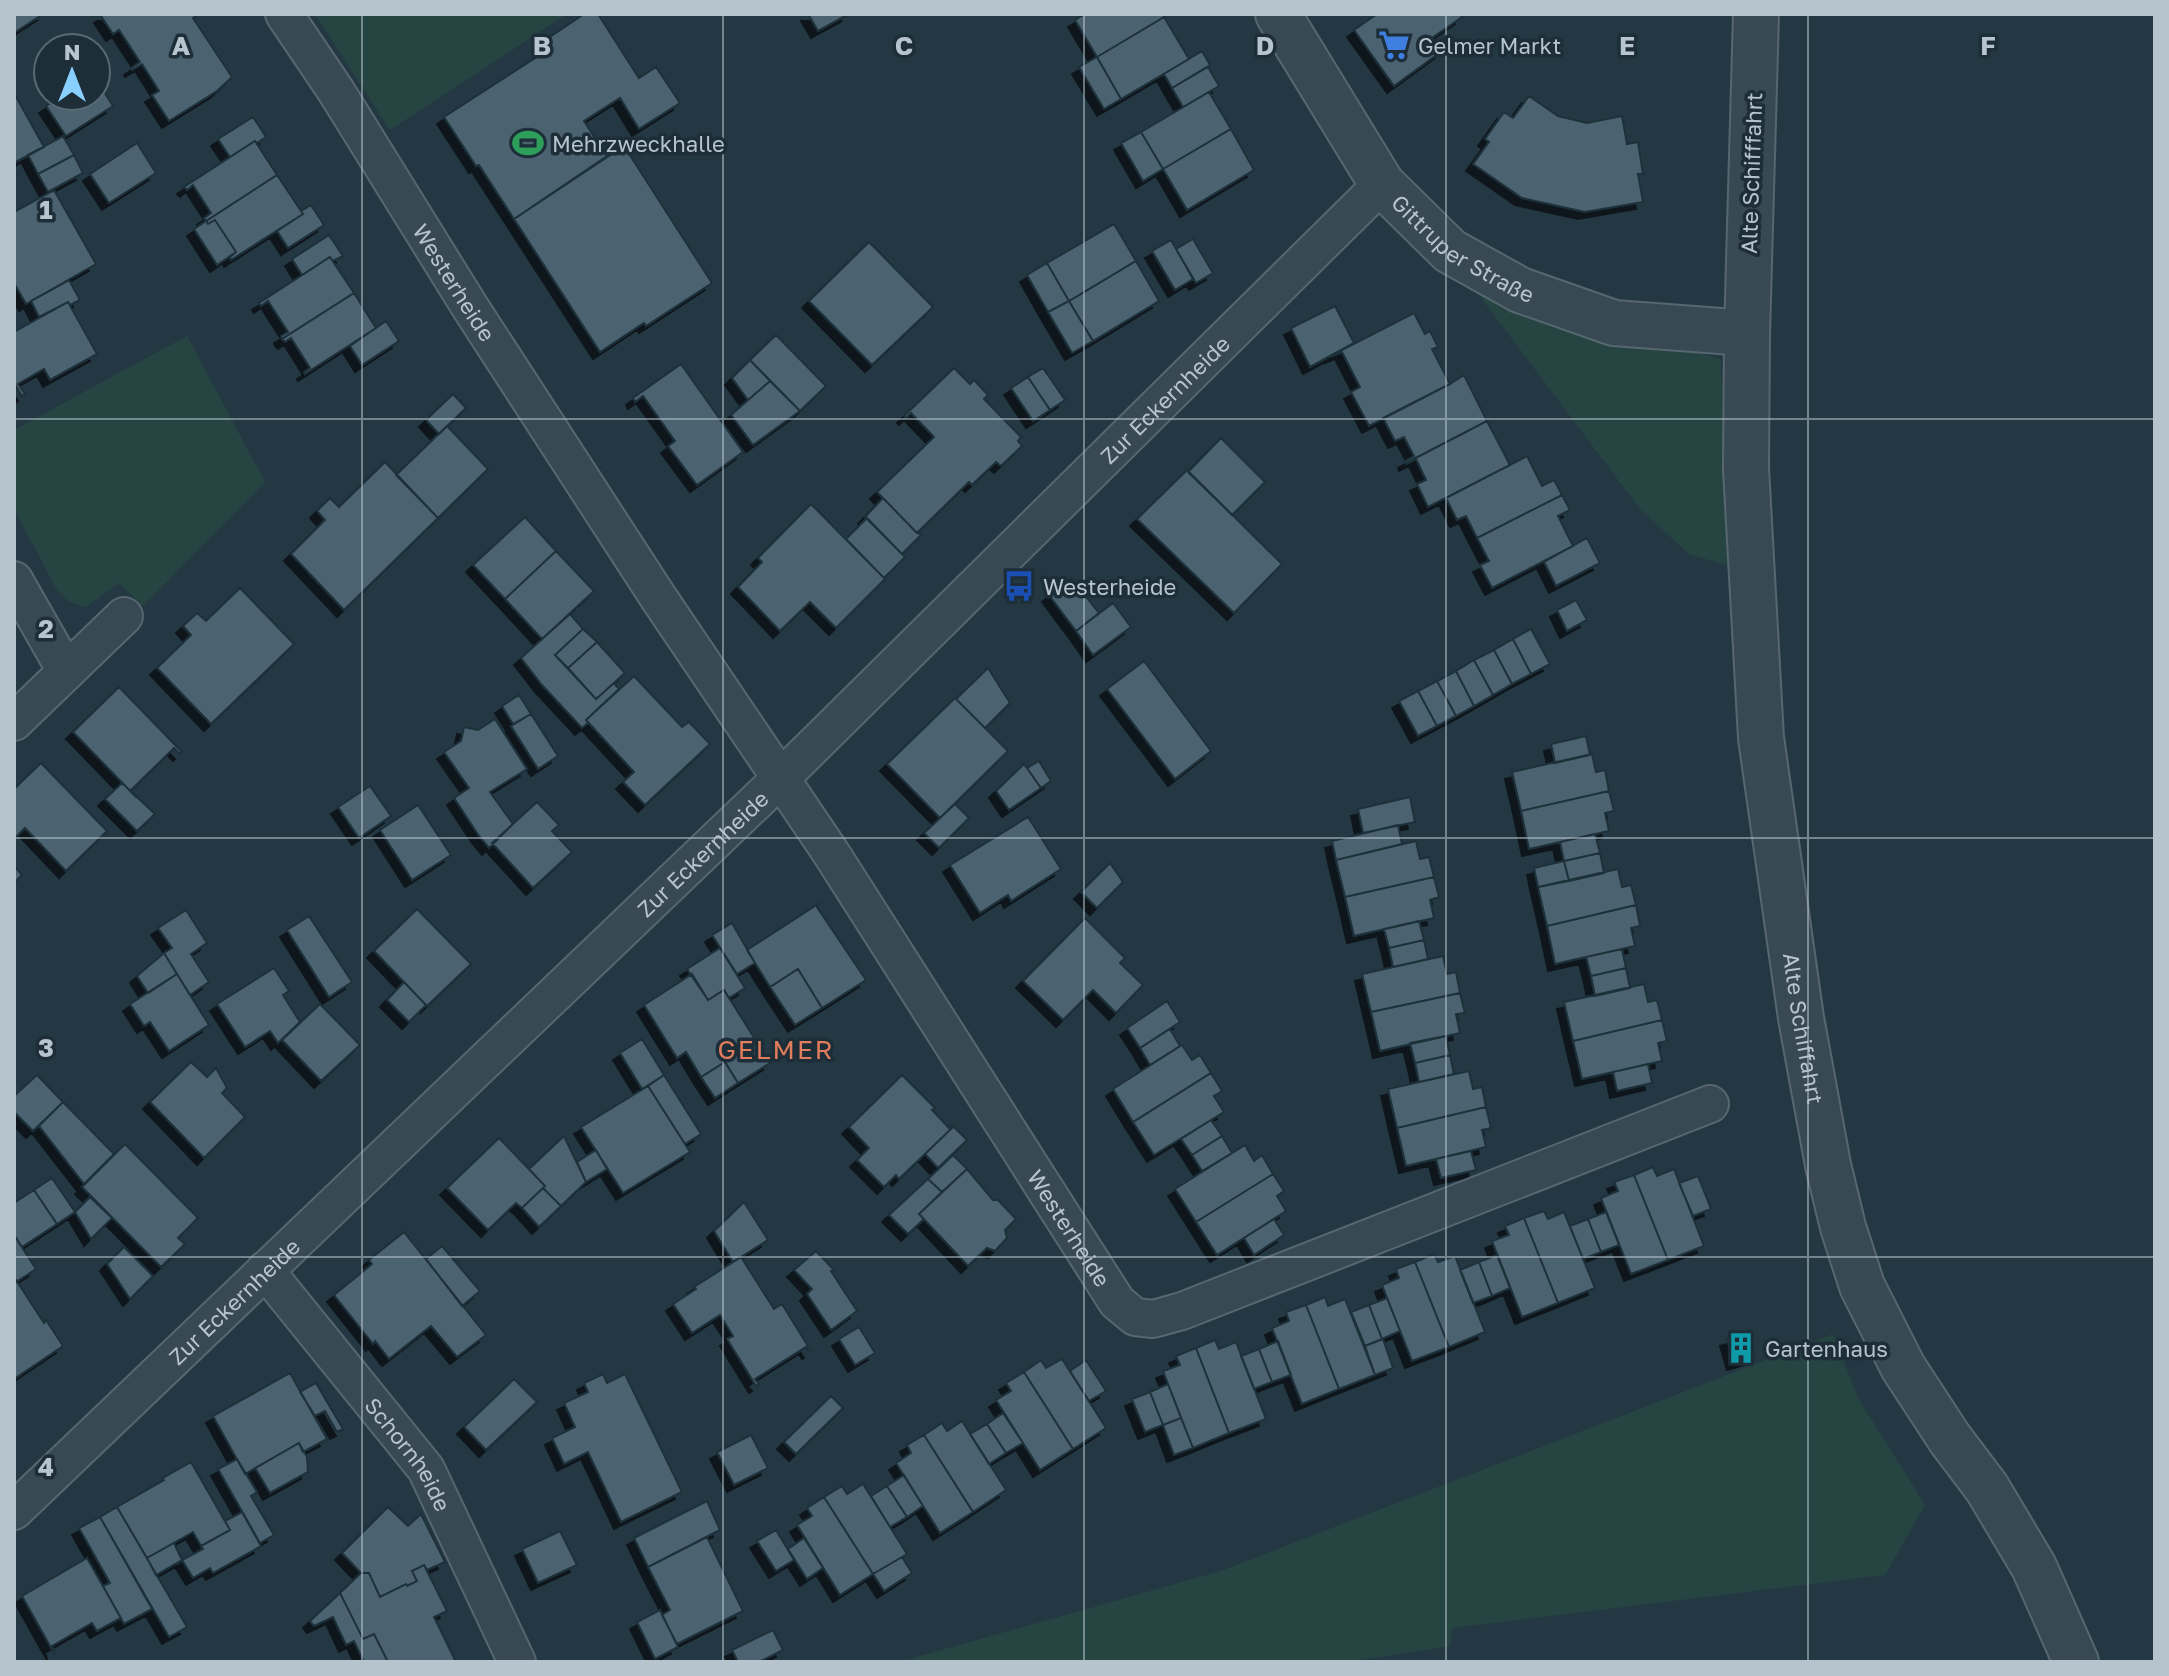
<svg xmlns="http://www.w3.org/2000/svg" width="2169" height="1676" viewBox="0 0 2169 1676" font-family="'Golos Text',sans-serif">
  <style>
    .green { fill: #264542 }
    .building { fill: #4c6270; stroke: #1f303b; stroke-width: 2; filter: url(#shadow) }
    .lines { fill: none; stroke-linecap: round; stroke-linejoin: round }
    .minor-casing { stroke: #576771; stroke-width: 40 }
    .tertiary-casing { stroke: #576771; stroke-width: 48 }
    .minor { stroke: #384954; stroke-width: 36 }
    .tertiary { stroke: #384954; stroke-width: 44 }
    .grid { fill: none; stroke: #b6c4cd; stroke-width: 2; stroke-opacity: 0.55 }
    .labels { text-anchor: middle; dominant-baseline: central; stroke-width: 7; stroke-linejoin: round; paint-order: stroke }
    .poi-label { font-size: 22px; fill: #b6c4cd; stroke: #1d2e39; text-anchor: start }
    .street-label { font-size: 22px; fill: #b6c4cd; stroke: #1d2e39 }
    .quarter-label { font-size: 26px; letter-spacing: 2px; fill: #e17c5d; stroke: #1d2e39 }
    .grid-label { font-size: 26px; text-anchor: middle; font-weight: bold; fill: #b6c4cd; stroke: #1d2e39; stroke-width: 7; stroke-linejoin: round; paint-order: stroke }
  </style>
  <defs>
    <filter id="shadow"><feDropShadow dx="-7" dy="7" stdDeviation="0" flood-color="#0009"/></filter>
  </defs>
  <rect width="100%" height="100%" fill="#243844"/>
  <!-- green -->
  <path class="green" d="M315,14H567L390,130Z
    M1479,295L1721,359L1728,566L1689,554L1640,509Z
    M187,336L265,482L143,606L119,583L86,607L69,602L57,590L14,509V430Z
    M1833,1334L1858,1398L1925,1505L1885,1575L1452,1628L1450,1646L1348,1662H899L1221,1571Z"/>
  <!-- building -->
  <path class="building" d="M14,14H43L14,33Z
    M104,14H199L193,18L232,77L217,91L169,121L152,95L159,91L142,64L132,70L131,68L140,62L119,30L113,34L101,16Z
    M584,14H598L639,78L656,67L680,103L639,129L620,98L584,121L607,156L514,219L479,165L476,166L444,117L549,49L544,41Z
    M808,14H849L818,31Z
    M1085,14H1163L1164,17L1097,57L1075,20Z
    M1377,14H1460L1462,17L1432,38L1442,51L1394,86L1354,30Z
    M1164,17L1189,59L1121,99L1097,57Z
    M1202,51L1210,65L1172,88L1164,74Z
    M1097,57L1121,99L1104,109L1079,67Z
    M1208,67L1219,86L1183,107L1172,88Z
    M96,79L113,106L66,136L46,106L62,96H96Z
    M1209,92L1231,129L1163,169L1141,132Z
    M14,93L44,147L14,163Z
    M1529,96L1558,116L1587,123L1622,116L1627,144L1638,142L1643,174H1638L1643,202L1585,212L1522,198L1473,164L1489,142L1485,139L1504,112L1513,118Z
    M253,117L266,137L257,143L255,141L230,157L218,139Z
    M1231,129L1254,170L1187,210L1163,169Z
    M1141,132L1163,169L1143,181L1121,143Z
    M63,136L74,155L38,174L28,155Z
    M255,141L277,175L206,221L204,218L211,213L193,185L187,190L184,187Z
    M137,143L156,173L109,203L90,174Z
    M624,146L712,283L646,326L644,323L600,352L514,219Z
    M74,155L83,173L48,192L38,174Z
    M277,175L303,214L231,260L230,257L236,252L215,220L208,224L206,221Z
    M54,190L96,264L26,304L14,283V212Z
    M311,205L324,225L288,248L277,231L303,214L301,211Z
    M215,220L236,252L217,265L194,229L206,221L208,224Z
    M1114,224L1136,261L1069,301L1047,263Z
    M329,235L343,256L333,261L330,257L302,275L292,259Z
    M1193,239L1213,273L1196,283L1176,249Z
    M1171,240L1193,279L1175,290L1152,251Z
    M869,242L933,307L872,365L809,301Z
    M330,257L354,293L282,339L281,336L288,332L268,301L261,306L259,303Z
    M1136,261L1159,301L1093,341L1069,301Z
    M1047,263L1069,301L1048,312L1027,275Z
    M69,280L80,300L70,305L68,302L39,317L31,301Z
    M354,293L376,328L305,374L304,372L310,368L291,338L285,342L282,339Z
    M1069,301L1093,341L1072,353L1048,312Z
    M68,302L97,354L50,380L44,369L18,384L25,394L22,396L14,383V332Z
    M1335,306L1354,343L1310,367L1291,328Z
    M1414,313L1425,334L1430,331L1438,347L1432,349L1450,384L1369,426L1351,392L1360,387L1342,352L1332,356V355Z
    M386,321L399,341L362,365L350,346Z
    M776,335L826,386L800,411L750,360Z
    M750,360L770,381L748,400L732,378Z
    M681,364L743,452L697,485L668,446L675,441L643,396L635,402L633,398Z
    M954,368L970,384L974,380L988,395L984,399L1021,437L1018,441L1022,446L1001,466L996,462L972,485L969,482L917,533L877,492L934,437L911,413L906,418L904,416Z
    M1043,368L1065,400L1050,410L1028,377Z
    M1464,375L1487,421L1406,463L1405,461L1414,456L1404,437L1395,441L1383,418L1450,384Z
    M1028,377L1050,410L1033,421L1011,388Z
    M770,381L800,411L753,445L731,415Z
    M453,394L466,408L439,434L426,420Z
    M1487,421L1510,465L1428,507L1417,484L1426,480L1416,459L1406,464V463Z
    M447,426L488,469L438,518L396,475Z
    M1221,438L1265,482L1232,515L1188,472Z
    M1527,456L1542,486L1554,480L1562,495L1477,538L1466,516L1457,520L1446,498Z
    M385,462L438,518L344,610L291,554L325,520L317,511L330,498L339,507Z
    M1187,470L1282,564L1234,613L1137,519Z
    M1562,495L1570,510L1558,516L1573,546L1492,588L1480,565L1489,561L1477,538Z
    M883,498L917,533L918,532L921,535L902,554L865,517Z
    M811,504L885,579L836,628L810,602L780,631L738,587L762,562L758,558Z
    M525,517L556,551L505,599L473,565Z
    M867,518L905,557L884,578L846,539Z
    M1587,538L1600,563L1556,586L1544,562Z
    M556,551L594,591L542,639L505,599Z
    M1071,578L1099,613L1076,631L1049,595Z
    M240,588L294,644L211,724L157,668L191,635L183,626L197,613L206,621Z
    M1576,600L1587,620L1567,631L1557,610Z
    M1113,603L1131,627L1093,655L1076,631Z
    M570,614L583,629L555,655L596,699L614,683L619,689L586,720L588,723L582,728L542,685L521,658Z
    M583,629L597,642L568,668L555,655Z
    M1531,629L1550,664L1531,674L1513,639Z
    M1513,639L1531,674L1512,684L1494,650Z
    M597,642L625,673L596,699L568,668Z
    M1494,650L1512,684L1493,695L1474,660Z
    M1474,660L1493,695L1474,706L1456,671Z
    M1144,661L1211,751L1175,779L1107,689Z
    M988,668L1010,703L985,728L956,699Z
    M1456,671L1474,706L1456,716L1437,681Z
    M634,676L682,727L689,722L710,744L645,805L623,782L634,772L586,720Z
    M1437,681L1456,716L1437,726L1418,691Z
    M119,687L182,752L180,754L174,748L131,790L137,796L136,797L73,732Z
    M1418,691L1437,726L1418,736L1399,701Z
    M519,695L531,714L513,724L502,706Z
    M955,698L1008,751L940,818L887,764Z
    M531,714L558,756L538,769L511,726Z
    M495,719L527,769L490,792L513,824L489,848L479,836L454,798L469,788L444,752L461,741L464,727L478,730Z
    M1586,736L1590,755L1555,763L1551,744Z
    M1592,754L1596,772L1605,770L1609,791L1521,811L1512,772Z
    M1039,761L1051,781L1041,788L1027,768Z
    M41,763L107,831L66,871L25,828L14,839V789Z
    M1024,764L1041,788L1009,810L996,791Z
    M122,783L155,814L137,831L105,799Z
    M370,786L391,816L359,838L338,807Z
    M1609,791L1614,811L1605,813L1609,831L1529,849L1521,811Z
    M1410,797L1415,822L1363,833L1358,809Z
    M537,802L559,825L552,831L572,852L533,888L492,843Z
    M955,804L969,818L939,848L924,833Z
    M418,805L451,855L412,880L380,830Z
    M1028,817L1061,869L1011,901L1008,895L980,913L950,865Z
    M1398,825L1402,844L1336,860L1332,841Z
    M1595,834L1600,853L1564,861L1560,842Z
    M1416,841L1420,859L1429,857L1434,877L1345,897L1336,860Z
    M1600,853L1604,873L1569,881L1564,861Z
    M1564,861L1569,881L1538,887L1534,868Z
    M1110,863L1123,882L1097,908L1081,892Z
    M14,866L22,875L14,883Z
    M1618,869L1622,887L1631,885L1636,905L1547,926L1538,887Z
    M1434,877L1439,897L1430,900L1434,918L1354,936L1345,897Z
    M818,904L817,907L866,980L822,1008L798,969L770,987L747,950Z
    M1636,905L1640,926L1631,928L1635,946L1555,964L1547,926Z
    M417,909L471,964L427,1006L374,951Z
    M186,910L207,943L191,954L209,982L190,995L164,953L172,948L158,928Z
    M309,916L352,982L329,997L287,930Z
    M1085,918L1125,958L1120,963L1143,985L1116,1013L1093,990L1063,1020L1023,981Z
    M1419,921L1424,940L1389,948L1384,929Z
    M732,923L755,963L737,974L712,935Z
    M1424,940L1428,959L1393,967L1389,948Z
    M720,948L745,988L729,998L724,990L708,1000L687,969Z
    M1622,949L1626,968L1591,976L1586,957Z
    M164,953L177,974L148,993L137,976Z
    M1443,956L1447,974L1456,972L1460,993L1371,1012L1362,974Z
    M274,968L289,991L283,995L300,1022L278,1043L270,1031L245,1047L217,1004Z
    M1626,968L1630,988L1595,996L1591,976Z
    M798,969L822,1008L795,1025L770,987Z
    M177,974L209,1025L169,1051L150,1022L144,1026L130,1004Z
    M692,974L708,1000L724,990L770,1063L738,1083L725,1062L701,1077L686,1052L677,1058L644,1005Z
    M404,982L426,1005L409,1022L387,1000Z
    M1644,984L1648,1002L1657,1000L1662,1020L1573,1041L1564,1002Z
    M1460,993L1465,1013L1456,1014L1460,1033L1380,1051L1371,1012Z
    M1167,1001L1180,1022L1140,1048L1127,1028Z
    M320,1004L360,1045L321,1081L282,1040Z
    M1662,1020L1667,1041L1658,1043L1662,1061L1582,1079L1573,1041Z
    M1170,1029L1180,1046L1150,1065L1140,1048Z
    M1446,1036L1450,1055L1415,1063L1410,1043Z
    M642,1039L664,1075L642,1089L620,1053Z
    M1182,1045L1192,1060L1200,1055L1211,1073L1133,1122L1113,1089Z
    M1450,1055L1454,1074L1419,1082L1415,1063Z
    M191,1062L207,1077L216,1068L227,1088L222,1093L245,1117L204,1158L150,1102Z
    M725,1062L738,1083L715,1098L701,1077Z
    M1648,1064L1652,1083L1617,1091L1613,1072Z
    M1469,1071L1473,1089L1482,1087L1486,1107L1397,1128L1388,1089Z
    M1211,1073L1222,1091L1214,1096L1224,1112L1154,1155L1133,1122Z
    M37,1075L63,1102L33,1131L14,1112V1096Z
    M664,1075L701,1134L685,1144L648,1086Z
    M902,1075L935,1108L932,1110L949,1128L951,1126L953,1127L899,1179L896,1175L884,1187L857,1160L869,1148L849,1127Z
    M648,1086L690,1152L623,1193L581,1127Z
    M63,1102L114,1154L84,1184L39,1126Z
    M1486,1107L1491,1128L1482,1130L1486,1147L1406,1166L1397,1128Z
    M1211,1120L1222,1136L1192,1155L1181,1139Z
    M952,1125L967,1140L938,1168L925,1154L953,1127Z
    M564,1136L586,1182L561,1206L543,1188L545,1186L529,1169Z
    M1222,1136L1232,1153L1202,1171L1192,1155Z
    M499,1138L545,1186L522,1208L516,1203L488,1230L447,1188Z
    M125,1144L198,1218L178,1238L185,1244L161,1267L82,1187Z
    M1245,1145L1254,1161L1262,1155L1273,1174L1196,1222L1175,1189Z
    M596,1150L607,1169L586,1182L577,1162Z
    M1471,1151L1476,1170L1441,1178L1436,1159Z
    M953,1155L967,1169L942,1192L928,1179Z
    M1653,1167L1657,1176L1674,1169L1704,1246L1668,1260L1634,1175Z
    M967,1169L993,1200H998L1016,1219L1005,1230L1007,1238L995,1251L987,1248L968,1266L919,1214Z
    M1273,1174L1284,1191L1277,1196L1286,1211L1217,1255L1196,1222Z
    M1634,1175L1668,1260L1631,1274L1601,1198L1618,1191L1614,1182Z
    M1698,1176L1711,1209L1693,1216L1679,1183Z
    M52,1178L75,1212L57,1224L34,1190Z
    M928,1179L942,1192L919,1214L924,1219L908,1234L889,1215Z
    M543,1188L561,1206L539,1227L522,1208Z
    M34,1190L57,1224L22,1247L14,1235V1203Z
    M90,1197L112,1218L91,1239L75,1212Z
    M744,1202L768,1240L733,1262L714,1231Z
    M1544,1211L1548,1219L1564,1212L1595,1288L1558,1303L1524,1218Z
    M1606,1212L1619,1245L1601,1252L1588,1219Z
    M1524,1218L1558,1303L1522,1317L1492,1241L1509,1235L1505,1226Z
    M1274,1219L1284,1235L1254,1255L1244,1238Z
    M1588,1219L1601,1252L1583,1259L1570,1226Z
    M404,1232L486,1335L457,1357L431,1326L389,1359L375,1341L373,1344L334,1295L372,1264L369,1260Z
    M14,1235L36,1269L16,1282H14Z
    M442,1246L480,1291L462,1306L426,1259Z
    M124,1247L153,1276L130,1299L107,1264Z
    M816,1251L834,1270L831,1271L857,1311L831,1330L807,1294L812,1289L794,1270Z
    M1434,1254L1438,1262L1455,1256L1485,1332L1449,1347L1415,1262Z
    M1497,1255L1510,1288L1492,1296L1479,1262Z
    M741,1257L774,1309L782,1304L811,1351L809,1352L806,1347L755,1379L759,1384L756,1386L727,1339L733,1336L720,1315L692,1333L673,1304L696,1289L694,1287Z
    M1415,1262L1449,1347L1412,1361L1382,1285L1399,1278L1396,1269Z
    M1479,1262L1492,1296L1473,1303L1460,1270Z
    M16,1280L44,1323L46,1320L63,1346L14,1379V1282Z
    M1325,1297L1328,1306L1345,1299L1375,1375L1339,1389L1306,1305Z
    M1387,1298L1400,1331L1382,1339L1369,1305Z
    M1306,1305L1339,1389L1302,1404L1272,1328L1289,1321L1286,1312Z
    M1369,1305L1382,1339L1365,1346L1351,1312Z
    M859,1327L875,1353L855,1365L839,1339Z
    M1748,1333L1755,1357L1734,1363L1727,1339Z
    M1383,1339L1393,1368L1375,1375L1365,1346Z
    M1215,1340L1219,1349L1236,1342L1266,1419L1229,1433L1196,1348Z
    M1278,1341L1291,1375L1272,1382L1259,1349Z
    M1196,1348L1229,1433L1193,1448L1163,1371L1180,1365L1176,1356Z
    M1259,1349L1272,1382L1254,1389L1241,1356Z
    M1062,1359L1106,1428L1073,1449L1024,1372L1041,1360L1046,1368Z
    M1086,1360L1106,1391L1089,1401L1070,1371Z
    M1024,1372L1073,1449L1040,1470L996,1400L1011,1391L1006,1383Z
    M290,1373L327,1439L303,1452L299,1443L245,1474L213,1416Z
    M603,1374L607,1383L625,1374L682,1492L621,1522L588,1452L564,1464L552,1438L575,1427L564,1403L588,1392L584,1383Z
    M514,1379L537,1402L486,1450L464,1427Z
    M316,1383L343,1429L337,1432L325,1411L315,1416L300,1392Z
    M1168,1384L1181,1418L1163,1425L1150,1392Z
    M1150,1392L1163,1425L1145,1432L1132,1399Z
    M831,1396L843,1408L796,1454L784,1442Z
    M1003,1413L1023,1443L1006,1453L987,1424Z
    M1181,1418L1193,1448L1174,1455L1163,1425Z
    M962,1421L1006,1490L973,1512L924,1435L942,1423L947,1431Z
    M987,1424L1006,1453L989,1464L970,1434Z
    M751,1435L768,1468L734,1485L717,1452Z
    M924,1435L973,1512L940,1533L896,1463L911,1453L907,1445Z
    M299,1443L307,1457L308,1472L270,1493L255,1468Z
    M237,1459L257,1492L251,1496L274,1535L260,1543L218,1469Z
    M191,1462L230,1530L201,1546L193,1532L147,1558L117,1507L164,1480L163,1478Z
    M904,1475L923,1506L907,1517L887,1486Z
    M863,1484L907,1554L873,1574L824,1497L842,1486L847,1494Z
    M887,1486L907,1517L890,1527L871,1496Z
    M824,1497L873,1574L840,1595L797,1525L812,1516L807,1508Z
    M707,1501L720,1530L648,1567L634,1538Z
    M117,1507L187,1627L169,1637L100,1517Z
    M388,1507L408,1526L421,1514L445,1562L427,1570L424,1565L412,1571L417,1581L407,1586L406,1584L380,1597L369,1573H361L342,1553Z
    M242,1512L261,1546L213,1573L210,1568L193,1578L182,1560L203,1549L201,1546L230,1530L225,1521Z
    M100,1517L152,1609L124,1624L103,1586L110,1583L79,1528Z
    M776,1530L794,1560L776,1571L757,1541Z
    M560,1531L577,1565L538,1583L522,1549Z
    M707,1537L743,1611L677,1644L662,1615L670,1610L648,1567Z
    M804,1538L823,1568L807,1579L788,1549Z
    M174,1543L182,1560L156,1575L147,1558Z
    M902,1557L912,1573L884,1591L873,1574Z
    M87,1558L121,1618L97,1631L92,1623L52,1646L55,1655L22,1596Z
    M424,1565L447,1611L434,1617L456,1662H388L374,1634L363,1639L340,1593L361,1573H369L380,1597L406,1584L407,1586L417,1581L412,1571Z
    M340,1593L363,1639L374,1634L388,1662H364L354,1641L346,1645L333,1617L314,1626L310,1621Z
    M660,1610L678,1647L655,1659L637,1622Z
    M773,1630L783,1650L759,1662H738L732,1650Z"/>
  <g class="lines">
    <defs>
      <g id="minor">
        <path id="s1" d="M284,14L336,91L470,307L658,597L831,853L1117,1302L1135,1317L1153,1319L1182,1311L1710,1104"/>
        <path d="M14,580L66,671"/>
        <path d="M14,722L124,616"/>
        <path id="s2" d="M265,1270L426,1469L517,1662"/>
        <path id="s3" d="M14,1511L782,777L1382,184"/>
      </g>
      <g id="tertiary">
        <path id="s4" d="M1278,14L1382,184L1450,251L1520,290L1614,323L1747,333"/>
        <path id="s5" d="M1756,14L1747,333L1746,468L1761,738L1801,1018L1828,1165L1843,1227L1862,1286L1903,1367L1950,1439L1987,1488L2034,1567L2076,1662"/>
      </g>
    </defs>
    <!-- minor casing -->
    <use href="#minor" class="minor-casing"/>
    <!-- tertiary casing -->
    <use href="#tertiary" class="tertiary-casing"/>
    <!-- minor -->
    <use href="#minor" class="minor"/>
    <!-- tertiary -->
    <use href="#tertiary" class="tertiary"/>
  </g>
  <!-- grid -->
  <path class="grid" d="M362,14V1662M723,14V1662M1084,14V1662M1446,14V1662M1808,14V1662M14,419H2155M14,838H2155M14,1257H2155"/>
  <!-- icons -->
  <defs>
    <symbol id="supermarket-bare" viewBox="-9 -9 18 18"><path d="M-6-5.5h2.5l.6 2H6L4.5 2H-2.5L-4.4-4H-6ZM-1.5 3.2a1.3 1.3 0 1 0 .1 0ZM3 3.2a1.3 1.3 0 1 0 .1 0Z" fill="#3f7fe0" stroke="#1d2e39" stroke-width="2.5" paint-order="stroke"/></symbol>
    <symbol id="stadium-bare" viewBox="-9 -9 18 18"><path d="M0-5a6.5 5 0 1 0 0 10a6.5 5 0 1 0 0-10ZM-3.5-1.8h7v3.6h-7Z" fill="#2e9e5b" stroke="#1d2e39" stroke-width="2.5" paint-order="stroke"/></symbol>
    <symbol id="bus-bare" viewBox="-9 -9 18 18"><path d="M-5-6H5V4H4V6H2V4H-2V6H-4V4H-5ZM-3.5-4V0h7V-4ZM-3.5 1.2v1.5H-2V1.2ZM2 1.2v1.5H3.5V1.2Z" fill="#1a4fb4" stroke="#1d2e39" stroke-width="2.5" paint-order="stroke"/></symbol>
    <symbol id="building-bare" viewBox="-9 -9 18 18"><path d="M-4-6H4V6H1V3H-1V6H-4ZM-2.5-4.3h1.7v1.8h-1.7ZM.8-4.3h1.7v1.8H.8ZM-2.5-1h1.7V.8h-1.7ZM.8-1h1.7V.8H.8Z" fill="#0f9aa8" stroke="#1d2e39" stroke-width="2.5" paint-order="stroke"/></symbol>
  </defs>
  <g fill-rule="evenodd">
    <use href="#supermarket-bare" x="1372" y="23" width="44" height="44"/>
    <use href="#stadium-bare" x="506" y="121" width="44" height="44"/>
    <use href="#bus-bare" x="997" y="564" width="44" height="44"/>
    <use href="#building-bare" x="1719" y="1326" width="44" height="44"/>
  </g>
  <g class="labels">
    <!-- poi labels -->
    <g class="poi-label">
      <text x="1418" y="45">Gelmer Markt</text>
      <text x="552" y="143">Mehrzweckhalle</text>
      <text x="1043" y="586">Westerheide</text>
      <text x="1765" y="1348">Gartenhaus</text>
    </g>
    <!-- street labels -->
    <g class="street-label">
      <text transform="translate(1751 173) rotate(-88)">Alte Schifffahrt</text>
      <text stroke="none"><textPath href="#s4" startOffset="304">Gittruper Straße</textPath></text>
      <text stroke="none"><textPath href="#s1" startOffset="318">Westerheide</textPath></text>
      <text stroke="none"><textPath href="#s3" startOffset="1600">Zur Eckernheide</textPath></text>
      <text stroke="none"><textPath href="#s3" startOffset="952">Zur Eckernheide</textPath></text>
      <text stroke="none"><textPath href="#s5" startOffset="1018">Alte Schiffahrt</textPath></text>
      <text stroke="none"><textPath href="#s1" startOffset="1446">Westerheide</textPath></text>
      <text stroke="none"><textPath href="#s3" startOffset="304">Zur Eckernheide</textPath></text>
      <text stroke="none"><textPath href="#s2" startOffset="234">Schornheide</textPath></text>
    </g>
    <!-- quarter labels -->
    <g class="quarter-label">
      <text x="776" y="1049">GELMER</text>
    </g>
  </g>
  <g class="grid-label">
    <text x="181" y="55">A</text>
    <text x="542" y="55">B</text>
    <text x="904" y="55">C</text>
    <text x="1265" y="55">D</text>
    <text x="1627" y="55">E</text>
    <text x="1988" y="55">F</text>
    <text x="46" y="219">1</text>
    <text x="46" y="638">2</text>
    <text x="46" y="1057">3</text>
    <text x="46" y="1476">4</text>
  </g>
  <!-- border -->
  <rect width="2169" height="1676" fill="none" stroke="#b6c4cd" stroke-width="32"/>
  <!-- north arrow -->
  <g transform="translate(72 72)"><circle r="38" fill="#1d2e39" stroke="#5a6a74" stroke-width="2"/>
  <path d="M0-6L14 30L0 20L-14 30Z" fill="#89cfff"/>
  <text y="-12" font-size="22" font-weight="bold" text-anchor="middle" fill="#b6c4cd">N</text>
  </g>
</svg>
